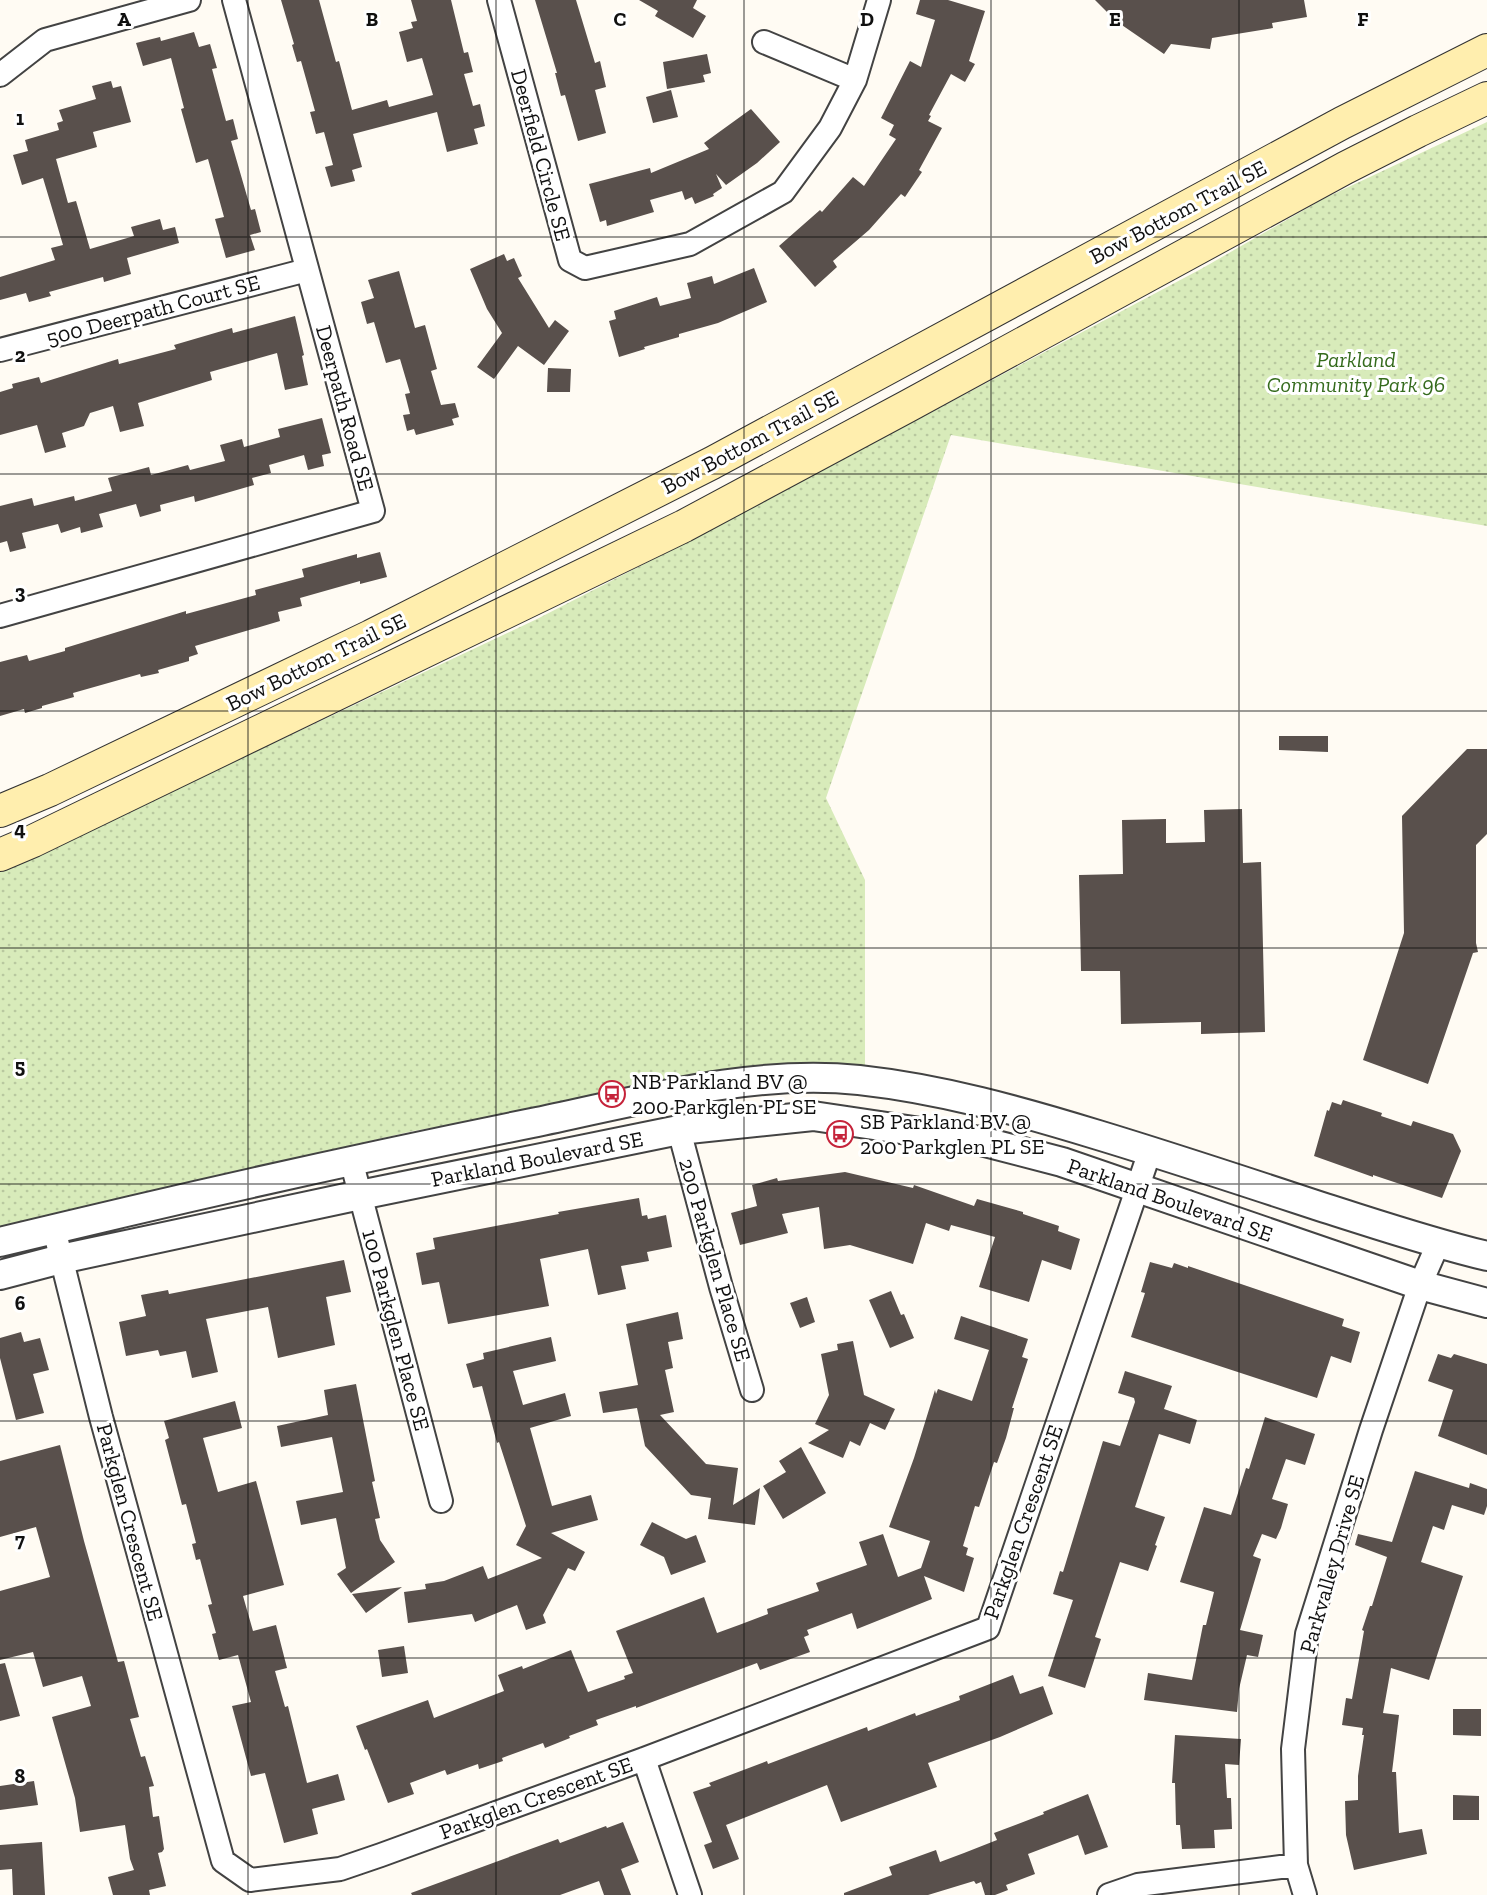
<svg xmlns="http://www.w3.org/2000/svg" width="1487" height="1895" viewBox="0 0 1487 1895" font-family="'Zilla Slab',serif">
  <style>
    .grass { fill: url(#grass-dots) }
    .building { fill: #59504c }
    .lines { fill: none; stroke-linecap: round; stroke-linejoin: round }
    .minor-casing { stroke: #434343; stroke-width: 26 }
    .tertiary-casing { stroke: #434343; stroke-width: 32 }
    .secondary-casing { stroke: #323232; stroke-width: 34 }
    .minor { stroke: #fff; stroke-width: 22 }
    .tertiary { stroke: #fff; stroke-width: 28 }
    .secondary { stroke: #ffeeae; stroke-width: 32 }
    .grid { fill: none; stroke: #101010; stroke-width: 1.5; stroke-opacity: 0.55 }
    .labels { text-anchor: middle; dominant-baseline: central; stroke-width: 6; stroke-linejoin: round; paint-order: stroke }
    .street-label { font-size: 22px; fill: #101010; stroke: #fff }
    .park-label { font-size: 22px; font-style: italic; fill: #356b1d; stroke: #fff }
    .poi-label { font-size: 22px; fill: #101010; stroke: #fff; text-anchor: start }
    .grid-label { font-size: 20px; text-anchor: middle; font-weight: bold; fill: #101010; stroke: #fff; stroke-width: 6; stroke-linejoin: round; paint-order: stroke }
  </style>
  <defs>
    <pattern id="grass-dots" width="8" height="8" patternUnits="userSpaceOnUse" patternTransform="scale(1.5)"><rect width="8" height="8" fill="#d8ebba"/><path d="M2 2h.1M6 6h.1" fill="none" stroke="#b8c89f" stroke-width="1.8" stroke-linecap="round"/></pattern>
  </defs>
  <rect width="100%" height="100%" fill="#fffbf3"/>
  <!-- grass -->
  <path class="grass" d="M1487,122V526L951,435L826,798L865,880V1070L709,1081L413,1131L0,1228V872L537,619L685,543L1201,269L1325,198Z"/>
  <!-- building -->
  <path class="building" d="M281,0H319L336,62L339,61L352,110L387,100L389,107L433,95L422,58L407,62L399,32L413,28L411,22L417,21L411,0H451L464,53L468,52L473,72L464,74L473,106L480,104L485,126L474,129L478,144L447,152L437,112L353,134L362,167L352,170L355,181L331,187L325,167L333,165L324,132L316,134L310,112L315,111L301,61L297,62L292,45L294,44Z
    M535,0H576L595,63L600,61L606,87L595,90L606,133L578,141L565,95L561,96L555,73H557Z
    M639,0H697L693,8L706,16L693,38L655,16L658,11Z
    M920,0H948L985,11L969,61L975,64L965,82L951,74L929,115L931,116L928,121L942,128L919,170L922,172L905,197L901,194L869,230L833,261L837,267L815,287L779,246L820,210L822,212L853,177L864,186L896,139L889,135L894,125L881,118L910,61L921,67L935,20L916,14Z
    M1095,0H1304L1307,17L1272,23L1273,28L1212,38L1210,49L1171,44L1164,54L1116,21Z
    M194,32L199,47L210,44L217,68L212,69L226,121L233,119L238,139L231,141L251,210L255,209L261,232L250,235L255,250L226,258L215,219L224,217L208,159L196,163L181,109L184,108L171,58L143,66L136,43L160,37L161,41Z
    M707,54L711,73L703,75L705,82L667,89L663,62Z
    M111,81L113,88L121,86L131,122L93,132L97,147L56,159L68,203L76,201L90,249L134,236L131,227L160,219L163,230L175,227L179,243L127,258L131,274L104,282L103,277L49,292L51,296L29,302L26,293L0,300V277L55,260L51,248L63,245L43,178L22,185L13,155L28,151L25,140L59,130L57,123L63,121L59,110L96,99L92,86Z
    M671,90L678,117L653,123L646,97Z
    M751,109L780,142L757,163L726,185L716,174L722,188L713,194L714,196L695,204L692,197L685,200L682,191L650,200L654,212L607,226L606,220L600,222L589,184L650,168L651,173L709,149L704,143Z
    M504,254L507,261L514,258L522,276L518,278L549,328L555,320L569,331L544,365L518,346L494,379L477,367L502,333L487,309L470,269Z
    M754,268L767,302L718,323L679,334V337L644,347L645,349L619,357L609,321L616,319L614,311L657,297L660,306L691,298L687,283L712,276L714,284Z
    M399,271L415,328L425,325L437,369L431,371L441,405L455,403L459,417L452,419L454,425L416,435L414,429L407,431L403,415L410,414L405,394L410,393L400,359L386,363L374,322L367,324L361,302L374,298L368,280Z
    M295,316L304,355L302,356L308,385L285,390L277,353L210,372L212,380L138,403L144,426L120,432L113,406L90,413L84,426L62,433L66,447L45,453L37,425L0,435V392L13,388L12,384L39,377L41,383L118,359L119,364L176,349L174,345L232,328L233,333Z
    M548,368L571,369L570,392H547Z
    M322,418L331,453L322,455L324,466L308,470L304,455L269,465L271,473L252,478L254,485L216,496L195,502L194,496L160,505L161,511L140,517L136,504L99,514L103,527L81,533L80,527L61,533L58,524L22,533L26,548L10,552L7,541L0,543V506L32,498L34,506L74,496L75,501L112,491L108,478L149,467L151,475L188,465L190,470L225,461L220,445L242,439L244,447L280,437L278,429Z
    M380,552L387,577L360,584V581L300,598L302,606L278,612L280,621L195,646L198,654L189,657V661L158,670L159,673L141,677L140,674L73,693L74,697L42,706V708L25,713L24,709L0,716V662L27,655L29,661L65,651V648L163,618L186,611V614L256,595L255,590L304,577L302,569L357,554V558Z
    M1279,736H1328V752L1279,750Z
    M1467,749H1487V834L1476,845V943L1478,952L1473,953L1428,1084L1363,1060L1404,933L1402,816Z
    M1242,809L1243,863L1261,862L1265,1032L1201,1034V1022L1121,1024L1120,971H1081L1079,875L1123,874L1122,820L1166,819V843L1205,842L1204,810Z
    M1343,1100L1382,1113L1381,1116L1411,1126L1413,1121L1453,1134L1461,1151L1442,1198L1373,1175V1177L1314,1156L1327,1110L1329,1111L1332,1102L1341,1105Z
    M845,1172L913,1188L914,1185L974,1206L977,1199L1023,1212V1214L1059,1226L1058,1231L1080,1239L1071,1270L1042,1260L1029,1302L979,1287L995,1237L951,1225L949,1231L926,1223L913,1264L850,1245L824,1249L819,1207L782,1214L788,1233L740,1245L731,1213L757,1206L752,1185L777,1178L778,1181Z
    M639,1198L642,1216L647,1215L648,1219L666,1215L672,1247L647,1252L649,1261L621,1266L626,1289L598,1295L588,1249L540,1259L549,1306L448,1324L439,1282L422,1285L416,1253L435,1249L433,1238L559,1214L558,1212Z
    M344,1260L351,1292L326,1297L335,1345L278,1358L268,1307L206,1319L218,1372L192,1378L186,1351L160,1356L158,1350L126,1356L119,1322L146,1316L141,1295L168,1290L169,1294Z
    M1150,1262L1172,1268L1174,1263L1188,1268V1266L1344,1319L1342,1326L1360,1332L1351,1363L1331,1356L1317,1398L1131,1337L1145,1293L1141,1292Z
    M891,1291L901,1315L904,1314L914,1338L890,1348L869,1300Z
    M807,1297L815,1322L800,1328L790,1303Z
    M678,1312L683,1339L668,1342L673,1368L665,1370L674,1412L660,1415L706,1464L738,1468L733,1505L760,1488L755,1525L708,1519L711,1498L691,1495L645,1446L637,1408L603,1413L599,1392L638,1385L626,1324Z
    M961,1316L1028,1339L1022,1357L1028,1359L1012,1408H1014L1006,1438L997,1463L994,1462L979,1507L975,1506L963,1546L968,1548L966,1555L974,1558L964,1592L924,1576L932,1599L857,1629L852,1613L807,1630L809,1635L804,1637L810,1652L760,1670L757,1663L636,1708V1706L596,1720L598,1725L569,1736L570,1738L545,1748L543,1743L502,1758L503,1761L479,1769L478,1764L447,1775L445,1770L410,1783L414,1794L388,1803L367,1749L365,1750L356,1726L428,1700L434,1718L504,1691L498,1675L522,1666L523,1669L571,1650L588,1692L625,1679L624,1676L633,1673L616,1631L704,1597L717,1633L739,1625L768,1614L767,1609L819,1591L816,1583L867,1565L859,1542L883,1534L898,1577L921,1568L930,1541L889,1527L914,1458L935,1390L936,1394L938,1389L972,1401L989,1350L954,1339Z
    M21,1332L24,1342L40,1338L49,1370L33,1374L44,1413L16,1420L0,1358V1338Z
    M551,1337L556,1361L513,1371L523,1405L565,1393L571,1416L530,1428L552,1506L591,1495L598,1520L551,1533L585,1552L575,1571L568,1568L543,1615L546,1623L526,1630L517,1605L475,1622L472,1614L408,1623L404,1592L426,1589L425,1584L444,1581L483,1566L488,1579L542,1558L516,1545L526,1526L499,1442L497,1443L482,1386L473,1388L466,1364L484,1359L483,1353Z
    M853,1341L864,1395L895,1409L885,1430L870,1423L860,1446L850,1441L843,1458L808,1443L829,1430L815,1424L829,1395L821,1354L838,1350L837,1344Z
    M1438,1354L1451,1358L1454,1354L1487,1364V1455L1438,1436L1453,1390L1428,1381Z
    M1125,1371L1172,1386L1164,1409L1197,1420L1190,1444L1159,1434L1135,1507L1165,1517L1155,1545L1157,1546L1148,1571L1120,1562L1095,1637L1101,1639L1085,1688L1048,1676L1073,1600L1053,1594L1060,1571L1063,1572L1103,1441L1120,1446L1135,1402L1134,1398L1118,1393Z
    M356,1384L375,1481L372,1482L380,1518L375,1519L380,1540L395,1562L351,1593L337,1574L346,1568L336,1518L301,1525L296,1501L343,1492L332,1437L281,1447L277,1426L328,1415L324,1390Z
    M235,1401L242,1428L203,1438L218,1492L256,1481L284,1585L243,1596L253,1631L276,1625L287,1668L275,1671L285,1707L288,1706L307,1783L338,1774L345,1800L312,1809L318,1834L284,1843L265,1773L251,1776L232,1706L251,1702L238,1655L219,1660L212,1634L216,1633L208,1605L212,1604L200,1559L196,1560L192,1544L196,1543L186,1504L182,1505L165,1440L169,1438L164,1421Z
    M1265,1417L1315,1434L1305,1465L1286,1459L1272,1499L1288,1504L1281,1528L1276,1539L1262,1534L1253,1556L1261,1559L1240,1630L1263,1635L1258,1657L1247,1655L1239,1689L1237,1712L1144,1700L1148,1673L1192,1680L1203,1625H1206L1214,1592L1180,1582L1204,1507L1231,1515L1246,1468L1249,1469Z
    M60,1445L84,1541L118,1662L124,1661L139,1717L130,1719L141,1757L145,1756L154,1786L149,1787L153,1817L159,1816L164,1849L162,1852L158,1853L166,1886L149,1890L150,1895H113L108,1877L134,1870L130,1859L125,1825L80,1832L75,1798L52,1717L91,1706L82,1676L43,1687L33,1652L0,1660V1591L50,1577L36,1527L0,1537V1461Z
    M801,1447L826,1493L783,1519L763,1486L786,1472L779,1461Z
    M1415,1471L1469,1488L1470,1483L1487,1489V1506L1484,1515L1452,1505L1444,1530L1433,1526L1421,1562L1463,1576L1429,1680L1391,1668L1383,1713L1399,1715L1392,1772H1396L1399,1833L1422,1829L1427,1854L1354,1870L1346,1835L1345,1801L1358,1800V1776L1364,1735H1362L1363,1728L1342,1725L1346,1698L1352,1699L1364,1631L1362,1630L1370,1606H1372L1387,1557L1355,1545L1358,1534L1392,1542Z
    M652,1522L686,1539L696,1535L706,1562L671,1575L664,1557L640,1545Z
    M402,1587L366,1613L352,1594Z
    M404,1646L408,1673L382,1677L378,1650Z
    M5,1663L20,1716L0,1721V1664Z
    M1013,1675L1020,1694L1043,1686L1053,1714L1000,1737L928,1763L937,1787L841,1822L827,1785L726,1825L739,1859L713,1869L704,1845L712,1842L693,1792L711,1786L709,1783L767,1761L768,1764L867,1727L868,1731L915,1713L916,1716L960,1700L959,1696Z
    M1453,1709H1481V1736L1453,1735Z
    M1175,1735L1241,1739L1239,1765L1225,1764L1227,1798H1231L1232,1829L1214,1830L1215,1848L1182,1849L1180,1825H1176L1175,1783H1172Z
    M34,1781L38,1805L0,1810V1786Z
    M1088,1794L1108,1847L1085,1855L1078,1835L1028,1854L1035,1874L1006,1885L1008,1890L995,1895H985L981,1882L976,1884L974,1881L928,1895H844V1893L892,1875L889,1867L936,1850L940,1862L964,1853L997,1840L994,1833L1044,1814L1043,1812Z
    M1453,1795L1479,1796V1820H1453Z
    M623,1822L639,1862L621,1869L631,1895H604L599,1881L560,1895H412L411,1893L558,1839L560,1843L606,1826L607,1828Z
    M42,1842L45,1895H13L12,1869L0,1870V1845Z"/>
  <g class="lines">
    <defs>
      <path id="minor" d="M499,0L570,260L585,268L690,244L783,192L830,128L855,80L879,0
        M764,42L855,80
        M0,75L45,40L189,0
        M0,350L307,270
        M0,616L373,511L234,0
        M679,1130L721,1287L752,1390
        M351,1160L441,1501
        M54,1229L101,1417L223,1861L250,1880L340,1869L381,1855L644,1759L988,1628L1150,1151
        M644,1759L690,1895
        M1109,1895L1138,1885L1296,1865
        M1305,1895L1296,1865L1293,1749L1307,1634L1371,1430L1420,1285L1438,1244"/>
      <path id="tertiary" d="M0,1242C177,1199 354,1159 532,1123C639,1101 749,1069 859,1080C941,1089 1020,1111 1098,1135C1174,1158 1249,1183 1325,1208C1379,1225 1432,1243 1487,1256
        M0,1275L61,1259L360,1195L679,1130L813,1116L981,1141L1062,1162L1420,1285L1487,1303"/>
      <path id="secondary" d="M0,811L50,790L371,636L712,463L1342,123L1487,50
        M0,855L33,841L684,526L908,406L1345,168L1418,131L1487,98"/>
    </defs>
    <!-- minor casing -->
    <use href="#minor" class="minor-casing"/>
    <!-- tertiary casing -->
    <use href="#tertiary" class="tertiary-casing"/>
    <!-- secondary casing -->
    <use href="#secondary" class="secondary-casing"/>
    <!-- minor -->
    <use href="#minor" class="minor"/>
    <!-- tertiary -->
    <use href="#tertiary" class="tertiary"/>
    <!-- secondary -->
    <use href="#secondary" class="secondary"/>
  </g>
  <!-- grid -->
  <path class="grid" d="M248,0V1895M496,0V1895M744,0V1895M991,0V1895M1239,0V1895M0,237H1487M0,474H1487M0,711H1487M0,948H1487M0,1184H1487M0,1421H1487M0,1658H1487"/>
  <!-- icons -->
  <defs>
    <symbol id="bus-ring" viewBox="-11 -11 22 22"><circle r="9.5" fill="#fff" stroke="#c5233a" stroke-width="1.5"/><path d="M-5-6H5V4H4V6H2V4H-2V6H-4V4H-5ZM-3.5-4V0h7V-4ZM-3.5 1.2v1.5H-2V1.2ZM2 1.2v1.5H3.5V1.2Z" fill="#c5233a"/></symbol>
  </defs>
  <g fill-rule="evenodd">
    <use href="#bus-ring" x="597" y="1079" width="30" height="30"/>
    <use href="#bus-ring" x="825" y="1119" width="30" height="30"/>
  </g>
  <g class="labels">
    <!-- street labels -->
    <g class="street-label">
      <text transform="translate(541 155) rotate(75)">Deerfield Circle SE</text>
      <text transform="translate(1178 212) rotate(-28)">Bow Bottom Trail SE</text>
      <text transform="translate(153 310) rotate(-15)">500 Deerpath Court SE</text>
      <text transform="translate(345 408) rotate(75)">Deerpath Road SE</text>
      <text transform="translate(750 442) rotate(-28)">Bow Bottom Trail SE</text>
      <text transform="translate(316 662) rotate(-26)">Bow Bottom Trail SE</text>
      <text transform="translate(537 1159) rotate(-11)">Parkland Boulevard SE</text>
      <text transform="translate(1170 1200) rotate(19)">Parkland Boulevard SE</text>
      <text transform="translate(715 1260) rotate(74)">200 Parkglen Place SE</text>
      <text transform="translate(396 1330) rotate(75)">100 Parkglen Place SE</text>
      <text transform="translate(130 1522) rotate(75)">Parkglen Crescent SE</text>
      <text transform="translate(1023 1522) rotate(-71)">Parkglen Crescent SE</text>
      <text transform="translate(1332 1564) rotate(-74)">Parkvalley Drive SE</text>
      <text transform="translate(536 1798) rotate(-20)">Parkglen Crescent SE</text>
    </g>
    <!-- park labels -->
    <g class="park-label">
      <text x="1356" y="359">Parkland<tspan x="1356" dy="25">Community Park 96</tspan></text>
    </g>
    <!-- poi labels -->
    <g class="poi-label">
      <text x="632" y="1081">NB Parkland BV @<tspan x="632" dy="25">200 Parkglen PL SE</tspan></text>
      <text x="860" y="1121">SB Parkland BV @<tspan x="860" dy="25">200 Parkglen PL SE</tspan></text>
    </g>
  </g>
  <g class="grid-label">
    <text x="124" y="26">A</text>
    <text x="372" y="26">B</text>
    <text x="620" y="26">C</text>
    <text x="867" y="26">D</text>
    <text x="1115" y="26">E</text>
    <text x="1363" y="26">F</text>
    <text x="20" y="125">1</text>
    <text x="20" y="362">2</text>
    <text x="20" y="599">3</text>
    <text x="20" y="836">4</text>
    <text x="20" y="1073">5</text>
    <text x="20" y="1310">6</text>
    <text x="20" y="1547">7</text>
    <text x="20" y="1783">8</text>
  </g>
</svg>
